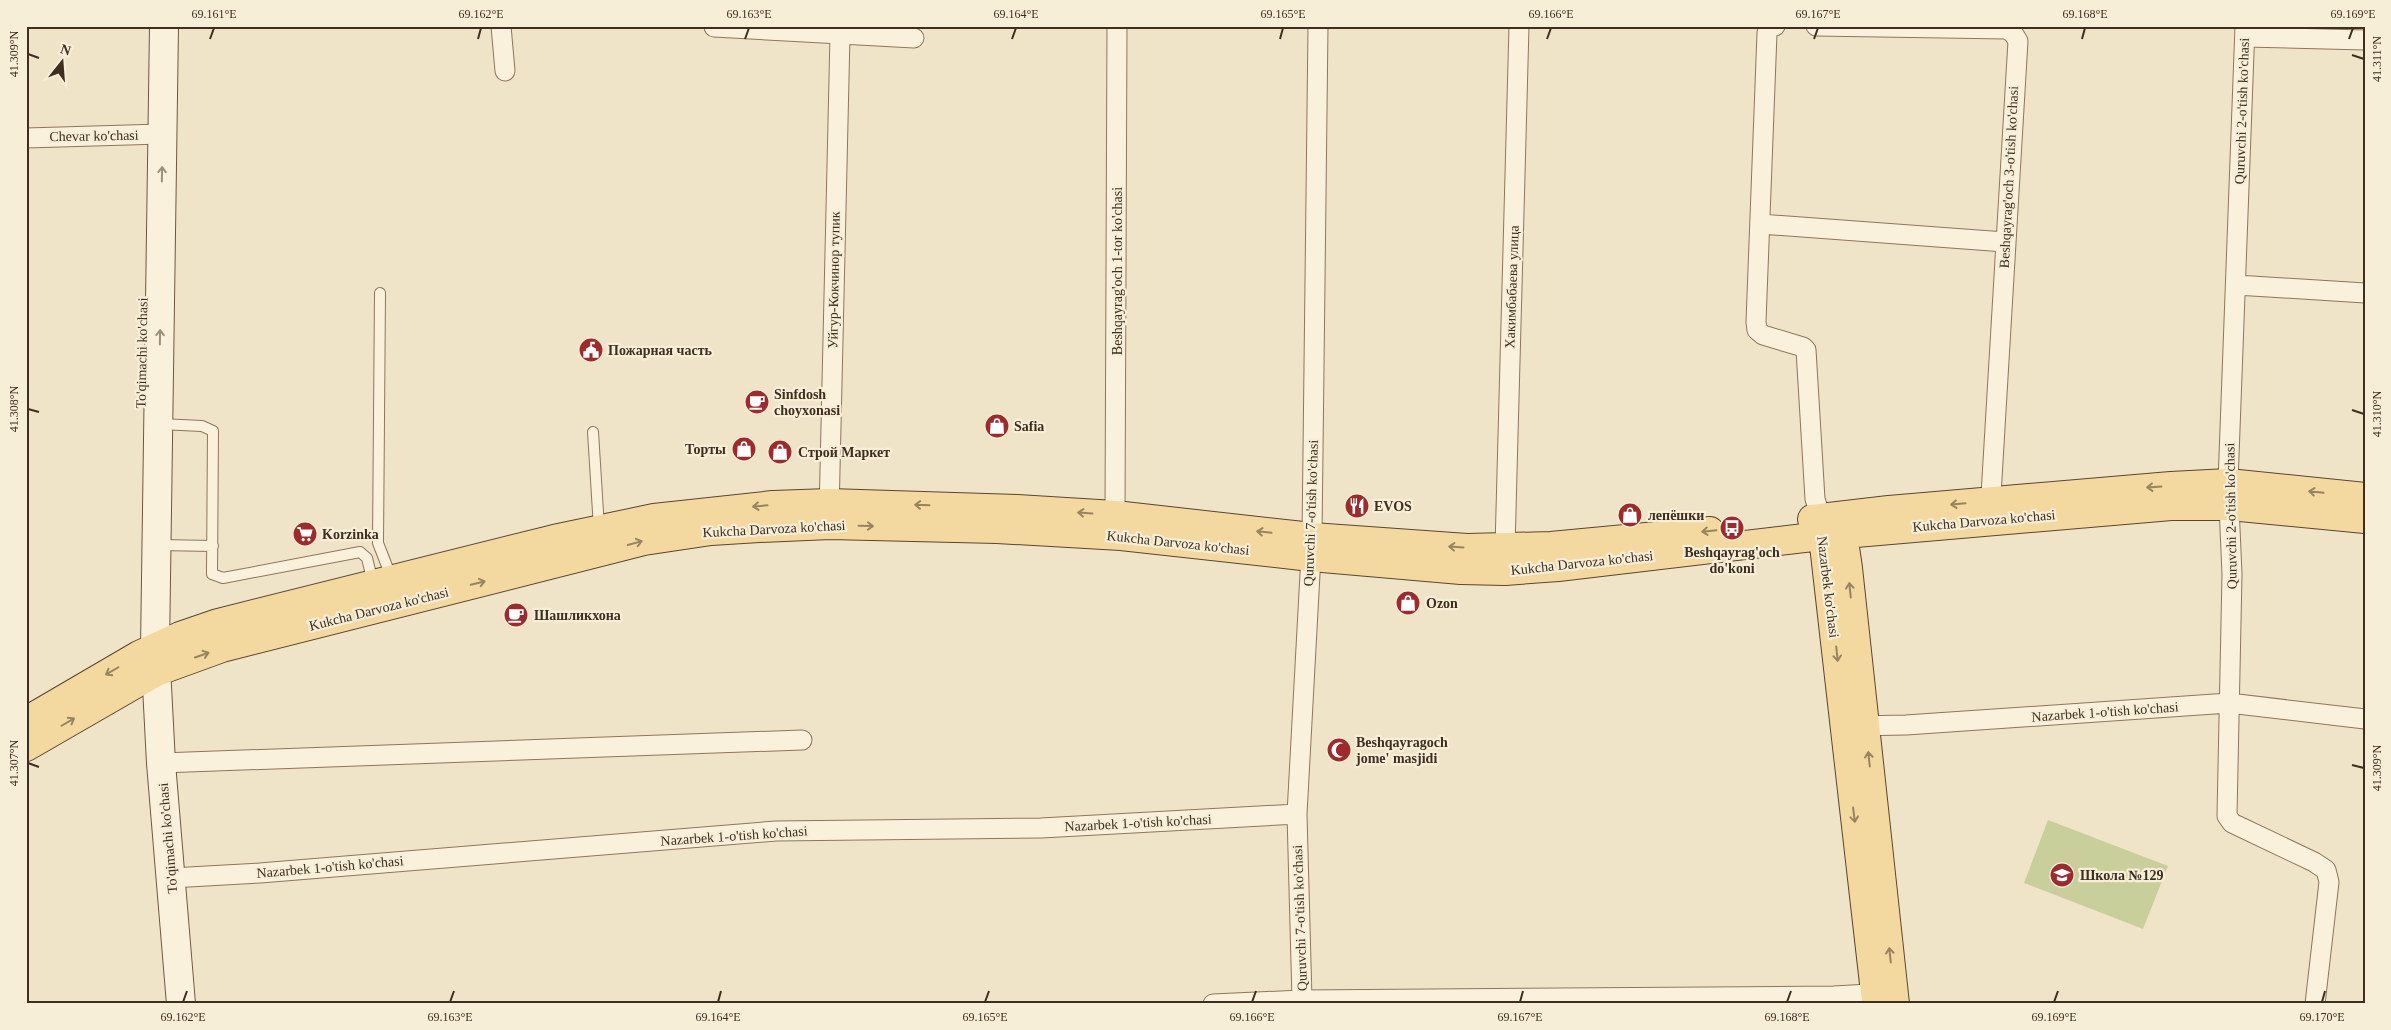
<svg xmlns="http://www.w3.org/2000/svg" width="2391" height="1030" viewBox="0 0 2391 1030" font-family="'Times New Roman',serif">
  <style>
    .green { fill: #c9cf9b }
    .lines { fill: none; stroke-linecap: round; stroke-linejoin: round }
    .lane-casing { stroke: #8d765c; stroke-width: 12 }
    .street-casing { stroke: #8d765c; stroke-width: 21 }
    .secondary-casing { stroke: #6f573f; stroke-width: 30 }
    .primary-casing { stroke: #5b4430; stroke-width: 30 }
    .lane { stroke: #faf1dc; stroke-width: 10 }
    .street { stroke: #faf1dc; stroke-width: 19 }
    .secondary { stroke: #faf1dc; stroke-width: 28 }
    .primary { stroke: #f3d9a0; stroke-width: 28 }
    .oneway { stroke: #9c907e }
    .oneway2 { stroke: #988460 }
    .ticks { fill: none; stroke: #3d2e20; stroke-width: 2 }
    .labels { text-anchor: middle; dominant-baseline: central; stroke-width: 4.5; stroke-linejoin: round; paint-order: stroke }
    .street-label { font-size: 14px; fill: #3d2e20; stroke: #f7eed8 }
    .poi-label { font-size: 14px; font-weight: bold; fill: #3d2e20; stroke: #f7eed8; text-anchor: start }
    .neatline { fill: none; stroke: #3d2e20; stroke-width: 2 }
    .ticks-label { font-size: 12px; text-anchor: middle; fill: #3d2e20 }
  </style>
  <rect width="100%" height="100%" fill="#f0e4c8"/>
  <!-- green -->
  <path class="green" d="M2048,820L2168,866L2143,929L2024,883Z"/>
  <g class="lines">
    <defs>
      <path id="lane" d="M380,293L378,543L392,579
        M160,424L202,426L213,431L212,574L223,578L360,552L367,558L373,583
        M593,432L599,528
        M159,545L213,546"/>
      <path id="street" d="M501,26L505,71
        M1775,26L1770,28L1767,33L1756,322L1757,330L1763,335L1803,347L1806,350L1815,499L1821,518
        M1816,26L2006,29L2013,33L2018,41L1990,512
        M2245,26L2228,483L2232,574L2227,816L2232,823L2314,862L2326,870L2329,882L2315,1004
        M714,27L914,38
        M2245,37L2365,40
        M26,138L162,134
        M1760,224L2005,242
        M2236,285L2365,293
        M829,514L840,35
        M1115,515L1117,26
        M1505,548L1519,26
        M1853,726L1906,725L2229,703L2365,719
        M161,763L802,740
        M171,878L260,873L776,831L1041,828L1297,814
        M1302,1000L1297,814L1312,537L1318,26
        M1213,1004L1302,1000L1834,996L1887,993"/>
      <path id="secondary" d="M164,26L155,648L161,763L181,1004"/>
      <path id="primary" d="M1812,519L1889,510L2171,486L2228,483L2365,497
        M1821,519L1876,1001
        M1828,523L1843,534L1848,568L1895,1004
        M26,721L139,655L180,636L218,623L554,539L654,518L773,505L829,503L1017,509L1115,515L1312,537L1467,548L1551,546L1710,531
        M26,747L156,672L222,648L644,541L711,531L759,528L830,525L997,529L1121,536L1311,557L1461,570L1505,571L1558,567L1821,536L2171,506H2230L2365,519"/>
    </defs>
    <!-- lane casing -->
    <use href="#lane" class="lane-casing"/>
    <!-- street casing -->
    <use href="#street" class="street-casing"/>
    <!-- secondary casing -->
    <use href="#secondary" class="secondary-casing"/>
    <!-- primary casing -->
    <use href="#primary" class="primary-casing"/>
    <!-- lane -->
    <use href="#lane" class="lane"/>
    <!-- street -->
    <use href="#street" class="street"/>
    <!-- secondary -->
    <use href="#secondary" class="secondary"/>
    <!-- primary -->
    <use href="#primary" class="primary"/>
  </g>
  <!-- one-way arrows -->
  <defs><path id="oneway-shaft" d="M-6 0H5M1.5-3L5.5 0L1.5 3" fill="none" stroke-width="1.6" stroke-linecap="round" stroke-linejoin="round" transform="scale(1.25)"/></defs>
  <g class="oneway">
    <use href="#oneway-shaft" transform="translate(162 174) rotate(-89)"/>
    <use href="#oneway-shaft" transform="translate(160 337) rotate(-89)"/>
  </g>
  <g class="oneway2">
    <use href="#oneway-shaft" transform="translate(2154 487) rotate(176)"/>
    <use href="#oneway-shaft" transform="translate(2316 492) rotate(-174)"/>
    <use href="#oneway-shaft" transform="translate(1958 504) rotate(175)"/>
    <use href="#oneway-shaft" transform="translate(922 505) rotate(-178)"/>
    <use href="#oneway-shaft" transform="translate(760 506) rotate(175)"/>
    <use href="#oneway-shaft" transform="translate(1085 513) rotate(-176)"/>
    <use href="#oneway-shaft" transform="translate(866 526) rotate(1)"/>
    <use href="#oneway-shaft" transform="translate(1709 531) rotate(174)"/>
    <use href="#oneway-shaft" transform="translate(1264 532) rotate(-174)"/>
    <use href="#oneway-shaft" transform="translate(635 543) rotate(-15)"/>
    <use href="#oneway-shaft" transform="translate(1456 547) rotate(-176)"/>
    <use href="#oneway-shaft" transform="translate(478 583) rotate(-14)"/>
    <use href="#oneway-shaft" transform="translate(1850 590) rotate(-96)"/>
    <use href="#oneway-shaft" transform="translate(1837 654) rotate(84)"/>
    <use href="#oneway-shaft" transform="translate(202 655) rotate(-19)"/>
    <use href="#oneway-shaft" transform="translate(112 671) rotate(150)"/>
    <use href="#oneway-shaft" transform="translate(68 722) rotate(-30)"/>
    <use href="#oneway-shaft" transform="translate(1869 759) rotate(-96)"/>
    <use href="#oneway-shaft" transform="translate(1854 815) rotate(83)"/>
    <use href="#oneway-shaft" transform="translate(1890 955) rotate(-96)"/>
  </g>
  <!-- ticks -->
  <path class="ticks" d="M210,39L214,28M478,39L481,28M745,39L749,28M1012,39L1016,28M1280,39L1283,28M1547,39L1551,28M1814,39L1818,28M2082,39L2085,28M2349,39L2353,28M28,54L39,58M2352,55L2364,59M28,409L39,412M2352,410L2364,414M28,763L39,767M2352,765L2364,768M183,1002L187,991M450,1002L454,991M718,1002L721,991M985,1002L989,991M1252,1002L1256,991M1520,1002L1523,991M1787,1002L1791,991M2054,1002L2058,991M2322,1002L2325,991"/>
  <!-- icons -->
  <defs>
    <symbol id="civic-disc" viewBox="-11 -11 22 22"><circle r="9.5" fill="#9e2a2b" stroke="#f7eed8"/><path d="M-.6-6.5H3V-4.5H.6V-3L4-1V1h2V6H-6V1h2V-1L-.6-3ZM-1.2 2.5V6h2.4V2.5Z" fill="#fff"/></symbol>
    <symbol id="cafe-disc" viewBox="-11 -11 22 22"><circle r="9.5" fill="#9e2a2b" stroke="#f7eed8"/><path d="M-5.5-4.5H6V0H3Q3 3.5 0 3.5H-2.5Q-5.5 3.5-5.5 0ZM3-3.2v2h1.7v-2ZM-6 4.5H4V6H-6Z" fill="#fff"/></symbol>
    <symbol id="shop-disc" viewBox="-11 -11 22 22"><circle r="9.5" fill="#9e2a2b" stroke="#f7eed8"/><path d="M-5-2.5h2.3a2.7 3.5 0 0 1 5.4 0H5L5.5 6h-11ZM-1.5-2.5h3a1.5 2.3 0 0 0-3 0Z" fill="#fff"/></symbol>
    <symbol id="restaurant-disc" viewBox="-11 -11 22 22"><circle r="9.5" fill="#9e2a2b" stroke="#f7eed8"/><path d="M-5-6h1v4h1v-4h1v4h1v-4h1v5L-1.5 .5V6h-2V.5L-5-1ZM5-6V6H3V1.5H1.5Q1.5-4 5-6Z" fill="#fff"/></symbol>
    <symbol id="bus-disc" viewBox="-11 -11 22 22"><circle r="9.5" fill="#9e2a2b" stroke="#f7eed8"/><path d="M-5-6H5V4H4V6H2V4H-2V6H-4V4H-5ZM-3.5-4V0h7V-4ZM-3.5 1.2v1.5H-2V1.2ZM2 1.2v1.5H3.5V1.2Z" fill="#fff"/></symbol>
    <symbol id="supermarket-disc" viewBox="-11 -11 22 22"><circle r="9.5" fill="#9e2a2b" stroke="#f7eed8"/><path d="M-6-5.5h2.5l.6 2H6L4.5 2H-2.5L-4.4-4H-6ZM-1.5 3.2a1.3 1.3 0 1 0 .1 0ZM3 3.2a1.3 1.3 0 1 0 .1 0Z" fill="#fff"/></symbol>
    <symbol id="mosque-disc" viewBox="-11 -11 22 22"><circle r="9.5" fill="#9e2a2b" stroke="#f7eed8"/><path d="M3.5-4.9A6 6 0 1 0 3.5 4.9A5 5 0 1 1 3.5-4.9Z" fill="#fff"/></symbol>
    <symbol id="school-disc" viewBox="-11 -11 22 22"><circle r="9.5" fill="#9e2a2b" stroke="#f7eed8"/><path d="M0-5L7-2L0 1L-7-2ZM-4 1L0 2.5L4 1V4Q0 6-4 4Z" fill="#fff"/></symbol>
  </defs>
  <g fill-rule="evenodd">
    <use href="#civic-disc" x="577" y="336" width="28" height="28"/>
    <use href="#cafe-disc" x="743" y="388" width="28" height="28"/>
    <use href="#shop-disc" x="983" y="412" width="28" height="28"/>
    <use href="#shop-disc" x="730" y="435" width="28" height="28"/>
    <use href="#shop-disc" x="766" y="438" width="28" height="28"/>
    <use href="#restaurant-disc" x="1343" y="492" width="28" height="28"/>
    <use href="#shop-disc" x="1616" y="501" width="28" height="28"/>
    <use href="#bus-disc" x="1718" y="514" width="28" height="28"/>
    <use href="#supermarket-disc" x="291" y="520" width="28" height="28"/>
    <use href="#shop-disc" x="1394" y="589" width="28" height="28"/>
    <use href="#cafe-disc" x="502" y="601" width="28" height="28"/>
    <use href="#mosque-disc" x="1325" y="736" width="28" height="28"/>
    <use href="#school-disc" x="2048" y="861" width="28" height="28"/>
  </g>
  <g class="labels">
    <!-- street labels -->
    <g class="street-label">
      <text transform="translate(2242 111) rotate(-88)">Quruvchi 2-o'tish ko'chasi</text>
      <text transform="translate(94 136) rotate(-1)">Chevar ko'chasi</text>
      <text transform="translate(2009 177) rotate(-87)">Beshqayrag'och 3-o'tish ko'chasi</text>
      <text transform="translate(1117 271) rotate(-90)">Beshqayrag'och 1-tor ko'chasi</text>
      <text transform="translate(834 280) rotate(-89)">Уйгур-Кокчинор тупик</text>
      <text transform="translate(1512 287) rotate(-88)">Хакимбабаева улица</text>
      <text transform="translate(142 353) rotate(-89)">To'qimachi ko'chasi</text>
      <text transform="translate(1311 513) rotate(-88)">Quruvchi 7-o'tish ko'chasi</text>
      <text transform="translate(2231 516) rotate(-91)">Quruvchi 2-o'tish ko'chasi</text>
      <text transform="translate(1984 521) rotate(-5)">Kukcha Darvoza ko'chasi</text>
      <text transform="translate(774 529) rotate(-3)">Kukcha Darvoza ko'chasi</text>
      <text transform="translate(1178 543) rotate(6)">Kukcha Darvoza ko'chasi</text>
      <text transform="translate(1582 563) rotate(-6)">Kukcha Darvoza ko'chasi</text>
      <text transform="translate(1828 587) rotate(83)">Nazarbek ko'chasi</text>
      <text transform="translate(379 609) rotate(-14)">Kukcha Darvoza ko'chasi</text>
      <text transform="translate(2105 712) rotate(-4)">Nazarbek 1-o'tish ko'chasi</text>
      <text transform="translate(1138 823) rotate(-3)">Nazarbek 1-o'tish ko'chasi</text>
      <text transform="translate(734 836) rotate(-4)">Nazarbek 1-o'tish ko'chasi</text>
      <text transform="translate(168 838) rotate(-95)">To'qimachi ko'chasi</text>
      <text transform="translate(330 867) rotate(-5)">Nazarbek 1-o'tish ko'chasi</text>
      <text transform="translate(1300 918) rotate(-92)">Quruvchi 7-o'tish ko'chasi</text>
    </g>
    <!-- poi labels -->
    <g class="poi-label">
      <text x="608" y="350">Пожарная часть</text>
      <text x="774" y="394">Sinfdosh<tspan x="774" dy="16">choyxonasi</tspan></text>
      <text x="1014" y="426">Safia</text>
      <text x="726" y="449" text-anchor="end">Торты</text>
      <text x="798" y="452">Строй Маркет</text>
      <text x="1374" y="506">EVOS</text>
      <text x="1648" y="515">лепёшки</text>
      <text x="322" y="534">Korzinka</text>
      <text x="1732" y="552" text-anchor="middle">Beshqayrag'och<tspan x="1732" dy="16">do'koni</tspan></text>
      <text x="1426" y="603">Ozon</text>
      <text x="534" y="615">Шашликхона</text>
      <text x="1356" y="742">Beshqayragoch<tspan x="1356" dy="16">jome' masjidi</tspan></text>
      <text x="2080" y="875">Школа №129</text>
    </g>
  </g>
  <!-- border -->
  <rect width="2391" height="1030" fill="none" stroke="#f7eed8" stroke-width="55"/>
  <!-- north arrow -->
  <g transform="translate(62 62) rotate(17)" stroke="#f7eed8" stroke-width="4" paint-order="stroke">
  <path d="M0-4L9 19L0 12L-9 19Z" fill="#3d2e20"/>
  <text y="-8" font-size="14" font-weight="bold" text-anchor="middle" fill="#3d2e20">N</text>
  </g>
  <rect x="28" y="28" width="2336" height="974" class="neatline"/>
  <g class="ticks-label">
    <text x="214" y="18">69.161°E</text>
    <text x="481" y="18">69.162°E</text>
    <text x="749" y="18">69.163°E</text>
    <text x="1016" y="18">69.164°E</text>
    <text x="1283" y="18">69.165°E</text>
    <text x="1551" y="18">69.166°E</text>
    <text x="1818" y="18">69.167°E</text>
    <text x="2085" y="18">69.168°E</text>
    <text x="2353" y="18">69.169°E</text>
    <text transform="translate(14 54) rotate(-90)" y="4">41.309°N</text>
    <text transform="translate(2377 59) rotate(-90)" y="4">41.311°N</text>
    <text transform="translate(14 409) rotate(-90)" y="4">41.308°N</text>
    <text transform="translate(2377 414) rotate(-90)" y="4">41.310°N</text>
    <text transform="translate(14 763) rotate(-90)" y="4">41.307°N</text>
    <text transform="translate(2377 768) rotate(-90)" y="4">41.309°N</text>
    <text x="183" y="1021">69.162°E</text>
    <text x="450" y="1021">69.163°E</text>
    <text x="718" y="1021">69.164°E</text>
    <text x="985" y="1021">69.165°E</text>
    <text x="1252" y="1021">69.166°E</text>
    <text x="1520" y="1021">69.167°E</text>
    <text x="1787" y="1021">69.168°E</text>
    <text x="2054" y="1021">69.169°E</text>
    <text x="2322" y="1021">69.170°E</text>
  </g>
</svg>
